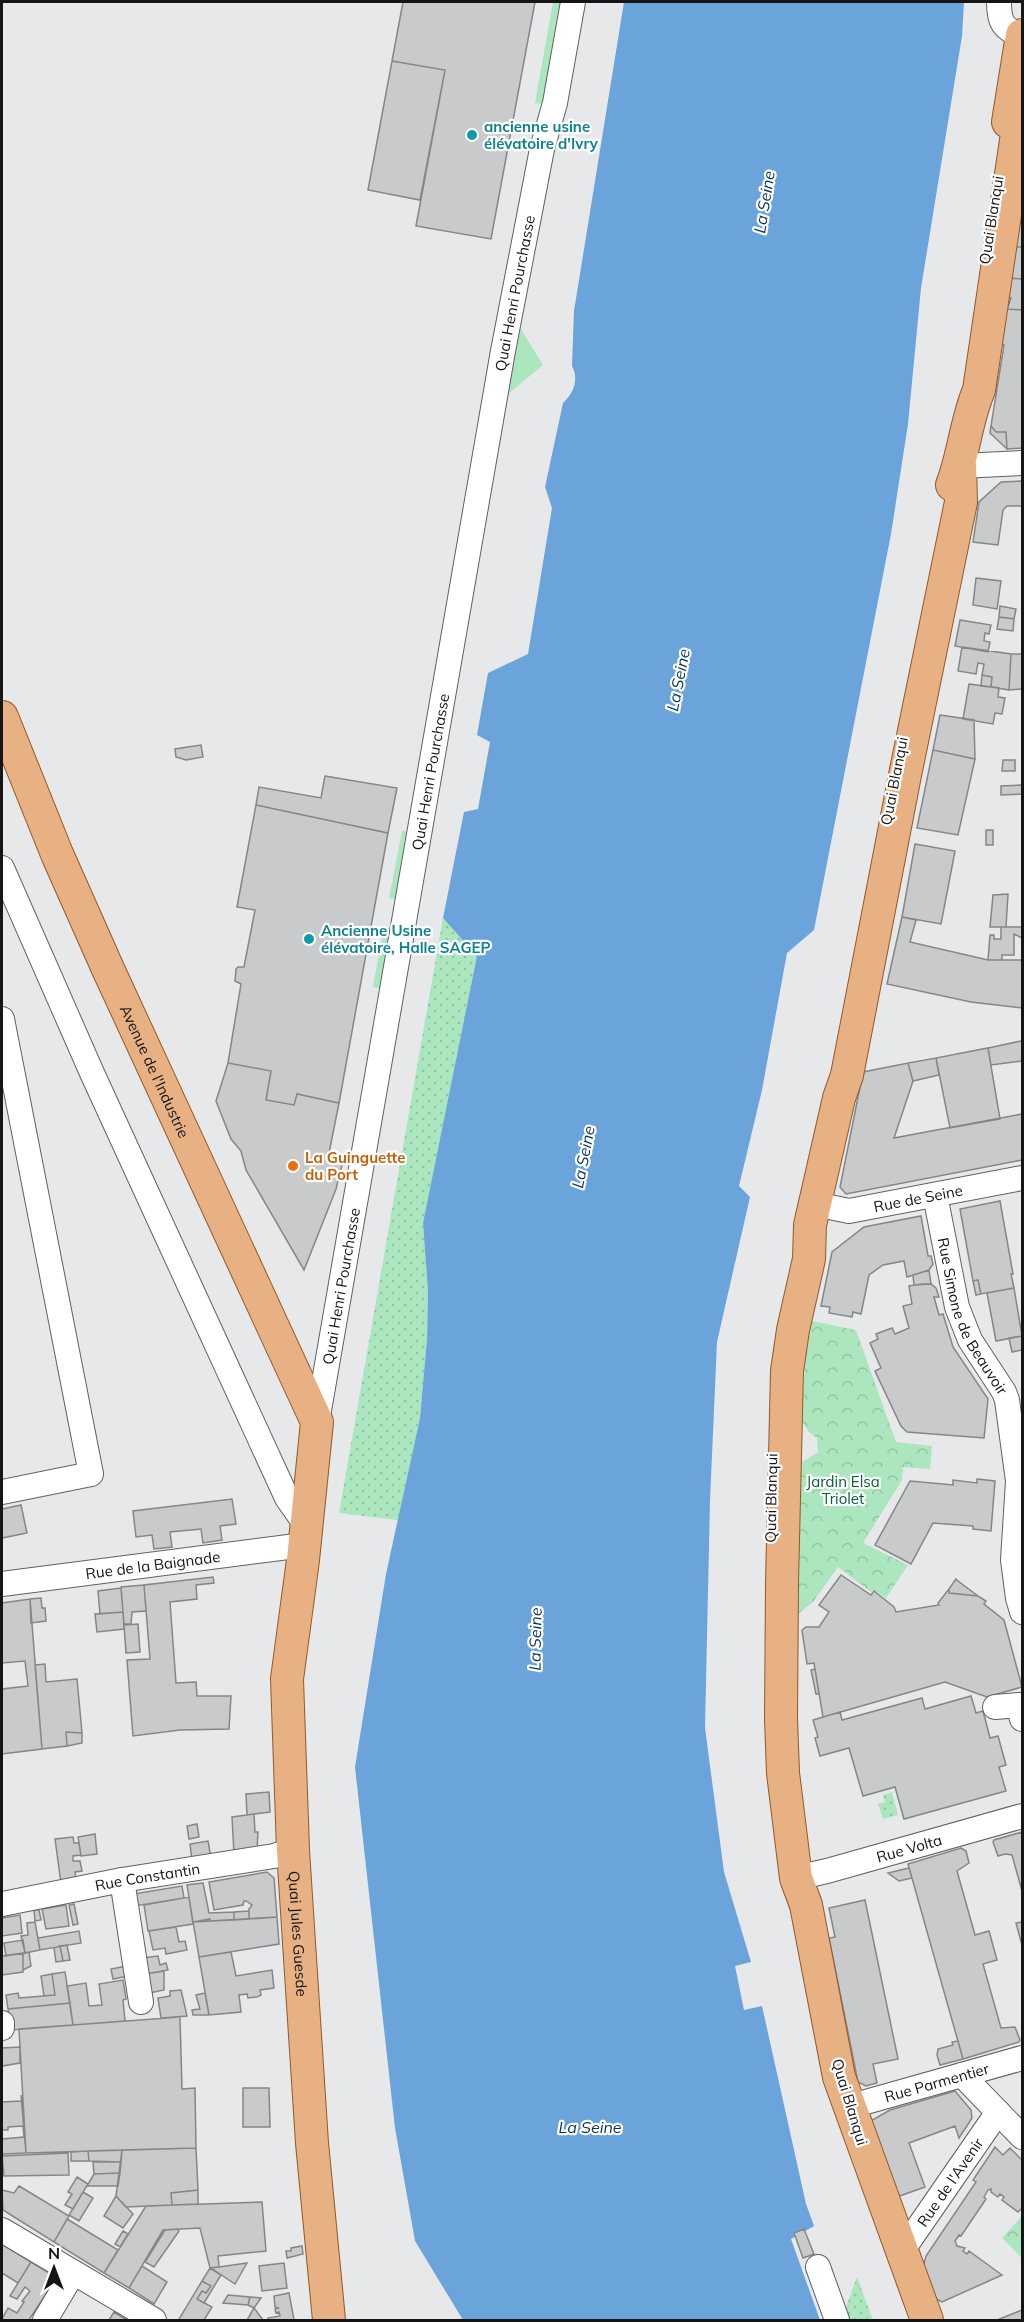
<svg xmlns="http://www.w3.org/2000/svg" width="1024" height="2322" viewBox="0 0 1024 2322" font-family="Mulish,sans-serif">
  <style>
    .grass { fill: url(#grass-dots) }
    .forest { fill: url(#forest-crowns) }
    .pitch { fill: #ace6bf }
    .water { fill: #6ba4db }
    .building { fill: #c9cacb; stroke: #858687; stroke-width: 1.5 }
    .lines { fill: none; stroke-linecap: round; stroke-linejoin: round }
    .minor-casing { stroke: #606162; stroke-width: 26 }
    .major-casing { stroke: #935928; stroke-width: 34 }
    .minor { stroke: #fff; stroke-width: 24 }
    .major { stroke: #e7b184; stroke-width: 32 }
    .culture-dot { fill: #0f9aa8; stroke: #fff; stroke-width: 2 }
    .food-dot { fill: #e8710a; stroke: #fff; stroke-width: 2 }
    .labels { text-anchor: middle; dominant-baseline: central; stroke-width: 4.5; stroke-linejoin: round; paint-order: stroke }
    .culture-label { font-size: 15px; font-weight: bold; fill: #0d838f; stroke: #fff; text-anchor: start }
    .street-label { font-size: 15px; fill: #151515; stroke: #fff }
    .food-label { font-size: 15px; font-weight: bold; fill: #c56008; stroke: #fff; text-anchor: start }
    .park-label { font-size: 15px; fill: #046035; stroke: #fff }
    .water-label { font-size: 16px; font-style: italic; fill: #073357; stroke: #fff }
  </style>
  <defs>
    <pattern id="grass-dots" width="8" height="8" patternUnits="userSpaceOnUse" patternTransform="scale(1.5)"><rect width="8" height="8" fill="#ace6bf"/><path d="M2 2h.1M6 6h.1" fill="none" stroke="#93c4a3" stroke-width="1.8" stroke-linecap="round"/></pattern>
    <pattern id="forest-crowns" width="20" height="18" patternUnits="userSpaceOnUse" patternTransform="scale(1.5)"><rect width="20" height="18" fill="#ace6bf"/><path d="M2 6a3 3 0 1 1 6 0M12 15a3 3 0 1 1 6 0" fill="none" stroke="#93c4a3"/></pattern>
  </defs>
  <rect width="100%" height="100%" fill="#e7e8e9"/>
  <!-- grass -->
  <path class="grass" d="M443,918L477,956L423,1223L428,1291L427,1339L420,1418L398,1520L339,1513Z
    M892,1792L898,1815L883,1819L878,1804L885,1802L883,1795Z
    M857,2277L873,2320H849L845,2310Z"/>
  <!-- forest -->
  <path class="forest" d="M812,1321L856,1330L896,1442L932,1446L930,1469L903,1467L902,1480L863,1543L908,1565L886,1598L874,1590L871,1592L838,1567L813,1602L798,1614L797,1519L799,1464L818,1452L817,1438L809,1432L802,1421L805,1359Z
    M1022,2216V2258L1002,2238Z"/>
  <!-- pitch -->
  <path class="pitch" d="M553,2H568L549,105L535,103Z
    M519,326L543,365L508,394Z
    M402,831L411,832L399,900L389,898Z
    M384,927L393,929L383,989L373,987Z"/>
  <!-- water -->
  <path class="water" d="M624,2H964L962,36L921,288L908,424L891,534L814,930L787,953L762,1090L739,1186L750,1197L717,1342L710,1500L705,1728L724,1872L751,1962L735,1966L744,2010L762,2006L806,2204L814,2226L791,2239L820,2320H463L415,2241L395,2128L355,1767L386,1574L420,1418L427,1339L428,1291L423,1223L477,956L443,918L464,812L478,809L490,742L477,735L488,673L528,654L552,508L545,487L563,403C574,393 579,379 572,366L574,311Z"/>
  <!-- building -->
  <path class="building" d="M403,2H535L491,239L416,226L445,70L392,61Z
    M392,61L445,70L420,200L368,190Z
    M1020,214H1022V247H1015Z
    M1015,247H1022V279L1009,278Z
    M1009,278L1022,279V310L1007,309L1011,298H1009Z
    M1007,309L1022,310V448L1007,449L1006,432H996L991,426L1004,345L998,343Z
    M991,426L996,432H1006L1007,449L990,433Z
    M1022,481V506H1007L1003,510L998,545L973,542L979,502L1001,482Z
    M976,578L1001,581L997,609L973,605Z
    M1000,606L1016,609L1014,619L999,617Z
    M999,617L1014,619L1013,631L997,629Z
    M960,620L991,625L989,634L985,633L984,641L990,642L988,652L955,646Z
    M962,647L1011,654L1009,690L991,687L992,677L982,675L984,664L978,663L976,674L958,671Z
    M1011,654H1022V689L1009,690Z
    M982,675L992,677L991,687L981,686Z
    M969,684L999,688L998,697L1005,698L1002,714L995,713L993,724L963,719Z
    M940,715L974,720L975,759L933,750Z
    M201,745L203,757L186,760L176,757L175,749Z
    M933,750L975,759L958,835L917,828Z
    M1003,760H1015V771H1002Z
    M325,776L397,788L388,833L256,805L259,787L321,798Z
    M1022,785V794L1001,795V786Z
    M256,805L388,833L339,1103L297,1094L294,1105L266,1100L271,1071L228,1063L241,984L235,981L236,969L238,967H244L255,910L237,907Z
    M986,830H993V845H986Z
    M915,844L955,851L941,924L902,917Z
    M1008,894L1006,927H990L993,895Z
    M902,917L916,920L910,942L988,960H1022V1008L971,1002L887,984Z
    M1001,927H1022V938L1014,934V955H1002V960H988L990,935H994V939H1001Z
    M1021,1041H1022V1061L991,1065L988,1048Z
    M988,1048L1000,1119L950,1128L936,1058Z
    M936,1058L939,1075L913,1081L908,1063Z
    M228,1063L271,1071L266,1100L294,1105L297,1094L339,1103L328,1158L343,1161L336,1189L304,1270L246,1170L241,1151L231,1139L216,1101Z
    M908,1063L913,1081L894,1138L1022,1114V1160L846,1194L840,1187L863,1072Z
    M1000,1201L1013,1274H1011L1014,1288L981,1294L978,1280L973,1281L960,1209Z
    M921,1216L928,1256H931L933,1264L929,1270L907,1277L904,1261L883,1265L869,1275L861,1314L853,1312L852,1317L829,1313L830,1307L821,1306L832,1252L864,1227Z
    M929,1270L931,1284L914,1285L913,1275Z
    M978,1280L981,1294L976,1295L973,1281Z
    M922,1284H931L936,1288L939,1297H934L939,1315L943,1314L953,1347L988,1399L984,1438L907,1432L901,1426L875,1371L881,1368L870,1343L878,1339L876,1334L892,1328L895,1334L909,1328L903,1306L912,1304L909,1286Z
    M1014,1288L1022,1336L996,1341L987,1293Z
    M1022,1336V1350L1012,1352L1009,1338Z
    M977,1479L995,1481L991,1531L973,1529V1526L933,1523L911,1564L875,1545L910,1481L953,1485V1480L977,1483Z
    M232,1499L236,1524L220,1526L222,1540L203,1543L201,1529L170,1532L172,1547L154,1549L152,1535L136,1537L133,1511Z
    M21,1505L27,1533L2,1538V1509Z
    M841,1575L871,1595L874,1591L894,1607L896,1612L939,1605L938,1603L949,1589V1593L978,1596L986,1601L984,1604L1004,1620L1022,1687L987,1697L945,1682L823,1717L814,1663L807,1664L802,1630L806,1627H819L829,1612L819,1605Z
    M213,1577L214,1583L196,1585L197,1599L170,1602L176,1683L196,1682L197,1696H231L229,1729L180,1730L133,1736L127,1660L150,1659L144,1585Z
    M956,1579L958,1581L978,1596L949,1593V1589Z
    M144,1585L146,1611L132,1612L131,1624H124L121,1587Z
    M121,1588L123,1612L100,1614L98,1591Z
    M41,1598L42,1608H45L46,1621L31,1623L30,1599Z
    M30,1599L42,1749L2,1754V1689L28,1686L25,1661L2,1663V1603Z
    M123,1612L124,1629L97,1632L95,1614Z
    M138,1624L140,1652L126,1653L124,1625Z
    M45,1664L46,1682L77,1679L82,1733L66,1732L67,1746L42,1749L35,1665Z
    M815,1669L819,1694H816L811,1670Z
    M971,1696L976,1713L983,1711L990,1738L998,1736L1006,1765L999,1767L1006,1791L904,1819L895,1787L863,1796L849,1748L820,1756L815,1738L818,1737L813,1720L840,1712L842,1720L922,1698L925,1709Z
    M66,1732L82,1733V1743L67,1746Z
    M269,1792L270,1812L247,1815L246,1794Z
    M254,1814L255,1832H258L257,1850L234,1854L232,1817Z
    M197,1824L199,1837L189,1839L187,1826Z
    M1022,1832V1891L1012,1855L1005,1854L998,1856L993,1842L994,1840Z
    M95,1834L97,1854L81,1856L78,1837Z
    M73,1837L74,1843H79L81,1855L73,1856V1861H80L82,1871L75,1872L76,1880L61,1883L55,1839Z
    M208,1841L211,1858L192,1861L190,1844Z
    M961,1848L966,1851L969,1863L957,1871L975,1935L989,1931L997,1960L983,1964L1001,2028L1015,2027L1020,2040L1019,2042L963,2059L908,1864Z
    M909,1868L912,1878L899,1881L888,1873Z
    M267,1872L274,1878L277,1917L249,1919V1909L252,1905L246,1901H244L243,1905L214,1910L209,1882Z
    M203,1883L209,1913L234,1912V1920L210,1921V1919L193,1922L187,1885Z
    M182,1886L184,1898L135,1906L133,1894Z
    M189,1897L193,1924L148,1931L144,1905Z
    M865,1900L898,2059L873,2064L877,2083L866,2086L858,2082L829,1938L835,1937L829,1908Z
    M74,1904L78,1924L73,1925L69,1905Z
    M66,1905L69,1926L46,1929L42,1909Z
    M34,1910H39L41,1920L35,1921Z
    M249,1911V1919L234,1920V1912Z
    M20,1915L22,1933L2,1936V1918Z
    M277,1917L279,1944L199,1957L193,1922Z
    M35,1922L40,1950L25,1953L21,1936L28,1935L27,1923Z
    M1022,1922V1945L1016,1923Z
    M176,1927L179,1942L185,1941L187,1950L166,1954L165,1948L153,1950L149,1931Z
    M79,1931L81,1943L40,1950L38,1938Z
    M23,1940L25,1953L6,1956L4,1943Z
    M67,1945L70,1960L63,1961L60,1946Z
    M60,1946L63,1961L56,1962L54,1948Z
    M29,1952L31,1966L23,1970V1953Z
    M231,1952L236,1976L272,1970L274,1988L260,1990L261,1995L257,1997L248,1998L247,1994L239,1995L241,2012L209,2015L199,1957Z
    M23,1953V1972L2,1975V1956Z
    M158,1956L160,1965L166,1963L168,1970L146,1974L143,1958Z
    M127,1966L128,1976L113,1979L111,1969Z
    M164,1971V1990L149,1993L146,1974Z
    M65,1972L70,2003L8,2009L6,1995L18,1993L19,1998L55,1995L52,1974Z
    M52,1974L55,1995L44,1996L41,1976Z
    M123,1980L126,1999L123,2000L125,2021L73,2025L67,1986L86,1983L89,2006L102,2005L99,1984Z
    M181,1990L187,2016L161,2018L158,1998L170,1996V1991Z
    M205,1993L209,2015H193L192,2010L200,2009L196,1995Z
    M70,2003L73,2025L11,2030L8,2009Z
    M180,2017L182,2089L195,2088L196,2148L26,2153L19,2029Z
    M958,2041L963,2059L940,2065L937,2055L938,2049L953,2045L952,2042Z
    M20,2047V2063L2,2066V2048Z
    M243,2088H269L270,2127H243Z
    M955,2091L971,2110L972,2118L959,2138L955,2126L909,2143L925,2187L894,2198L867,2123L890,2110Z
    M21,2095L26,2153L2,2154V2139L24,2137L23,2126L8,2127V2130H2V2102L22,2101Z
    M995,2147L1003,2155L1010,2148L1022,2160V2208L1018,2212L1002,2200L1004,2197L1000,2194L998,2197L991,2192V2189L988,2190L984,2197L986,2199L961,2236L959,2235L955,2241L957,2246L965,2248L963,2251L967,2254L969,2251L1002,2275L942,2302L934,2298L923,2268L926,2256L976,2182L973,2180Z
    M196,2148L198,2190L171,2193L172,2205L126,2207L116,2196L122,2150Z
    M122,2150L121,2162L89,2161L88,2151Z
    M88,2151L89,2161H71V2152Z
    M68,2153L69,2175L4,2176L2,2156Z
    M93,2162H121L120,2173L94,2174Z
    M120,2173L118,2186H87L94,2174Z
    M77,2177L88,2184L73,2209L65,2205L72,2194L68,2192Z
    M19,2186L69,2216L54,2242L3,2210L2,2190L14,2193Z
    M198,2190V2204L172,2205L171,2193Z
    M83,2192L93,2198L79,2221L69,2215Z
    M116,2196L133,2214L123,2228L104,2216Z
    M262,2202L266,2251L218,2256L219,2267L210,2268L200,2228L163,2230L129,2288L104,2273L146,2206Z
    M67,2219L118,2250L104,2273L54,2242Z
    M177,2229L179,2231L154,2267L145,2262L165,2230Z
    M804,2229L814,2254L803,2258L794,2233Z
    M123,2231L128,2234L120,2247L115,2244Z
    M2,2244L31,2262L18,2283L2,2273Z
    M302,2246L303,2254L287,2258L286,2251H291V2248Z
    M31,2262L51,2274L53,2283L29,2320H4L2,2319L8,2308L17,2313L24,2302L22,2301L30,2291L25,2287L17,2299L10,2296Z
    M247,2263L235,2284L211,2268L219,2267Z
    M284,2263L287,2288L262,2291L259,2266Z
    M142,2266L167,2282L154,2304L129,2288Z
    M210,2268L221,2275L204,2303L197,2299L202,2291L206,2293L211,2286L202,2281Z
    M202,2281L211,2286L206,2293L202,2291L197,2299L212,2307L204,2320H182L179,2319Z
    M289,2293L294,2320H269L268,2318L280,2316L279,2312L276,2313L275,2309L279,2308L275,2307L274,2296Z
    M228,2295L250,2297L248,2305L223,2303Z
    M250,2297L261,2298L254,2308L248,2305Z
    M254,2308L263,2320H247Z
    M1022,2310V2320H997Z
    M114,2312L127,2320H109Z"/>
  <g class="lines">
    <defs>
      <g id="minor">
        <path d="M999,2C999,23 1003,28 1022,37"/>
        <path d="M960,466L1022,463"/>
        <path d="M2,868L92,1073L287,1498L306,1525"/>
        <path d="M2,1019L91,1474L2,1492"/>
        <path id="s1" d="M935,1195L957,1307L970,1340L1004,1392L1007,1400L1018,1481L1013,1560L1018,1598L1022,1612"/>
        <path id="s2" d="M815,1204L849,1211L1022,1178"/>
        <path id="s3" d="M317,1422L503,351L542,149L555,103L573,2"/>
        <path id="s4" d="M2,1584L304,1545"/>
        <path d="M995,1707L1019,1705L1022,1719"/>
        <path id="s5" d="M796,1878L827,1871L1022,1816"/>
        <path d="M122,1880L141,2002"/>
        <path id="s6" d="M2,1904L122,1880L274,1856L293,1850"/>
        <path d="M2,2023V2028"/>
        <path d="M962,2075L1022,2137"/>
        <path id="s7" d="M848,2107L1022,2058"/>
        <path d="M2,2230L154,2320"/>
        <path id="s8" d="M902,2251L998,2112"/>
        <path d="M818,2267L837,2320"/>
        <path d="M45,2320L73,2273"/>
      </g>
      <g id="major">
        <path d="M1008,122L1022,35"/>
        <path d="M952,485C964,454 966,420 979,390L1022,100"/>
        <path id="s9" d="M2,717L57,854L108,969L317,1422L303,1560L287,1679L293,1850L312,2143L329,2320"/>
        <path d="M927,2320L839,2077L806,1905L796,1878L783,1773L781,1719L782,1583L787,1371L793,1330L809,1259L810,1225L839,1098L847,1075L905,775L961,502L960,466"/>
      </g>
    </defs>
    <!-- minor casing -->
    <use href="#minor" class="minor-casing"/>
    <!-- major casing -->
    <use href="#major" class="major-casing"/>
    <!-- minor -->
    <use href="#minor" class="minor"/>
    <!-- major -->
    <use href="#major" class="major"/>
  </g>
  <!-- markers -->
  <g class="culture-dot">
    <circle cx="472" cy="135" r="6"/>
    <circle cx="309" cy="939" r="6"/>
  </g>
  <circle class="food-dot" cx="293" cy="1166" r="6"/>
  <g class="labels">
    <!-- culture labels -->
    <g class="culture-label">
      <text x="484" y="126">ancienne usine<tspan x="484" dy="17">élévatoire d'Ivry</tspan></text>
      <text x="321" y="930">Ancienne Usine<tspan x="321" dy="17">élévatoire, Halle SAGEP</tspan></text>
    </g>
    <!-- street labels -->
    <g class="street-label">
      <text transform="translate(991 220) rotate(-81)">Quai Blanqui</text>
      <text stroke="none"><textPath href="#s3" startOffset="1146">Quai Henri Pourchasse</textPath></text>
      <text stroke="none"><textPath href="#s3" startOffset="660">Quai Henri Pourchasse</textPath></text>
      <text transform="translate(894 781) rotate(-79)">Quai Blanqui</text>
      <text stroke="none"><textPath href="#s9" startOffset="386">Avenue de l'Industrie</textPath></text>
      <text stroke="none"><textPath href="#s2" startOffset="105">Rue de Seine</textPath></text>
      <text stroke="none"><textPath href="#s3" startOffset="138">Quai Henri Pourchasse</textPath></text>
      <text stroke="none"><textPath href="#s1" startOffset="128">Rue Simone de Beauvoir</textPath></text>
      <text transform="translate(771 1498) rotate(-89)">Quai Blanqui</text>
      <text stroke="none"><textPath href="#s4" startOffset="152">Rue de la Baignade</textPath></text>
      <text stroke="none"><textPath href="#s5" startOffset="117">Rue Volta</textPath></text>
      <text stroke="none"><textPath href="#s6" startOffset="148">Rue Constantin</textPath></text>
      <text stroke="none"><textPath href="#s9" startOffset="1286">Quai Jules Guesde</textPath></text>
      <text stroke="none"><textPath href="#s7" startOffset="92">Rue Parmentier</textPath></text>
      <text transform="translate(850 2102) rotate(73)">Quai Blanqui</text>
      <text stroke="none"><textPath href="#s8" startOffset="84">Rue de l'Avenir</textPath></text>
    </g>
    <!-- food labels -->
    <g class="food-label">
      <text x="305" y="1157">La Guinguette<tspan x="305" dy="17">du Port</tspan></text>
    </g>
    <!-- park labels -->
    <g class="park-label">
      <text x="843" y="1481">Jardin Elsa<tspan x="843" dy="17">Triolet</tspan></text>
    </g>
    <!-- water labels -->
    <g class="water-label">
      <text transform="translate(764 202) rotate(-81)">La Seine</text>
      <text transform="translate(678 680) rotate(-79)">La Seine</text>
      <text transform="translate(583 1157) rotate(-79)">La Seine</text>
      <text transform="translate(535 1639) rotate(-89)">La Seine</text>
      <text x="590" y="2127">La Seine</text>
    </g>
  </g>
  <!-- border -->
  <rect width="1024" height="2322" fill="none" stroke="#151515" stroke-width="6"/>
  <!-- north arrow -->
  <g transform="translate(54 2268)" stroke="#ffffff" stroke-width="4.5" paint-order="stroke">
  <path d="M0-4.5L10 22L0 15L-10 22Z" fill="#151515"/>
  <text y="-9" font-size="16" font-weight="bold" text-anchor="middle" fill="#151515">N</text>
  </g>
</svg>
